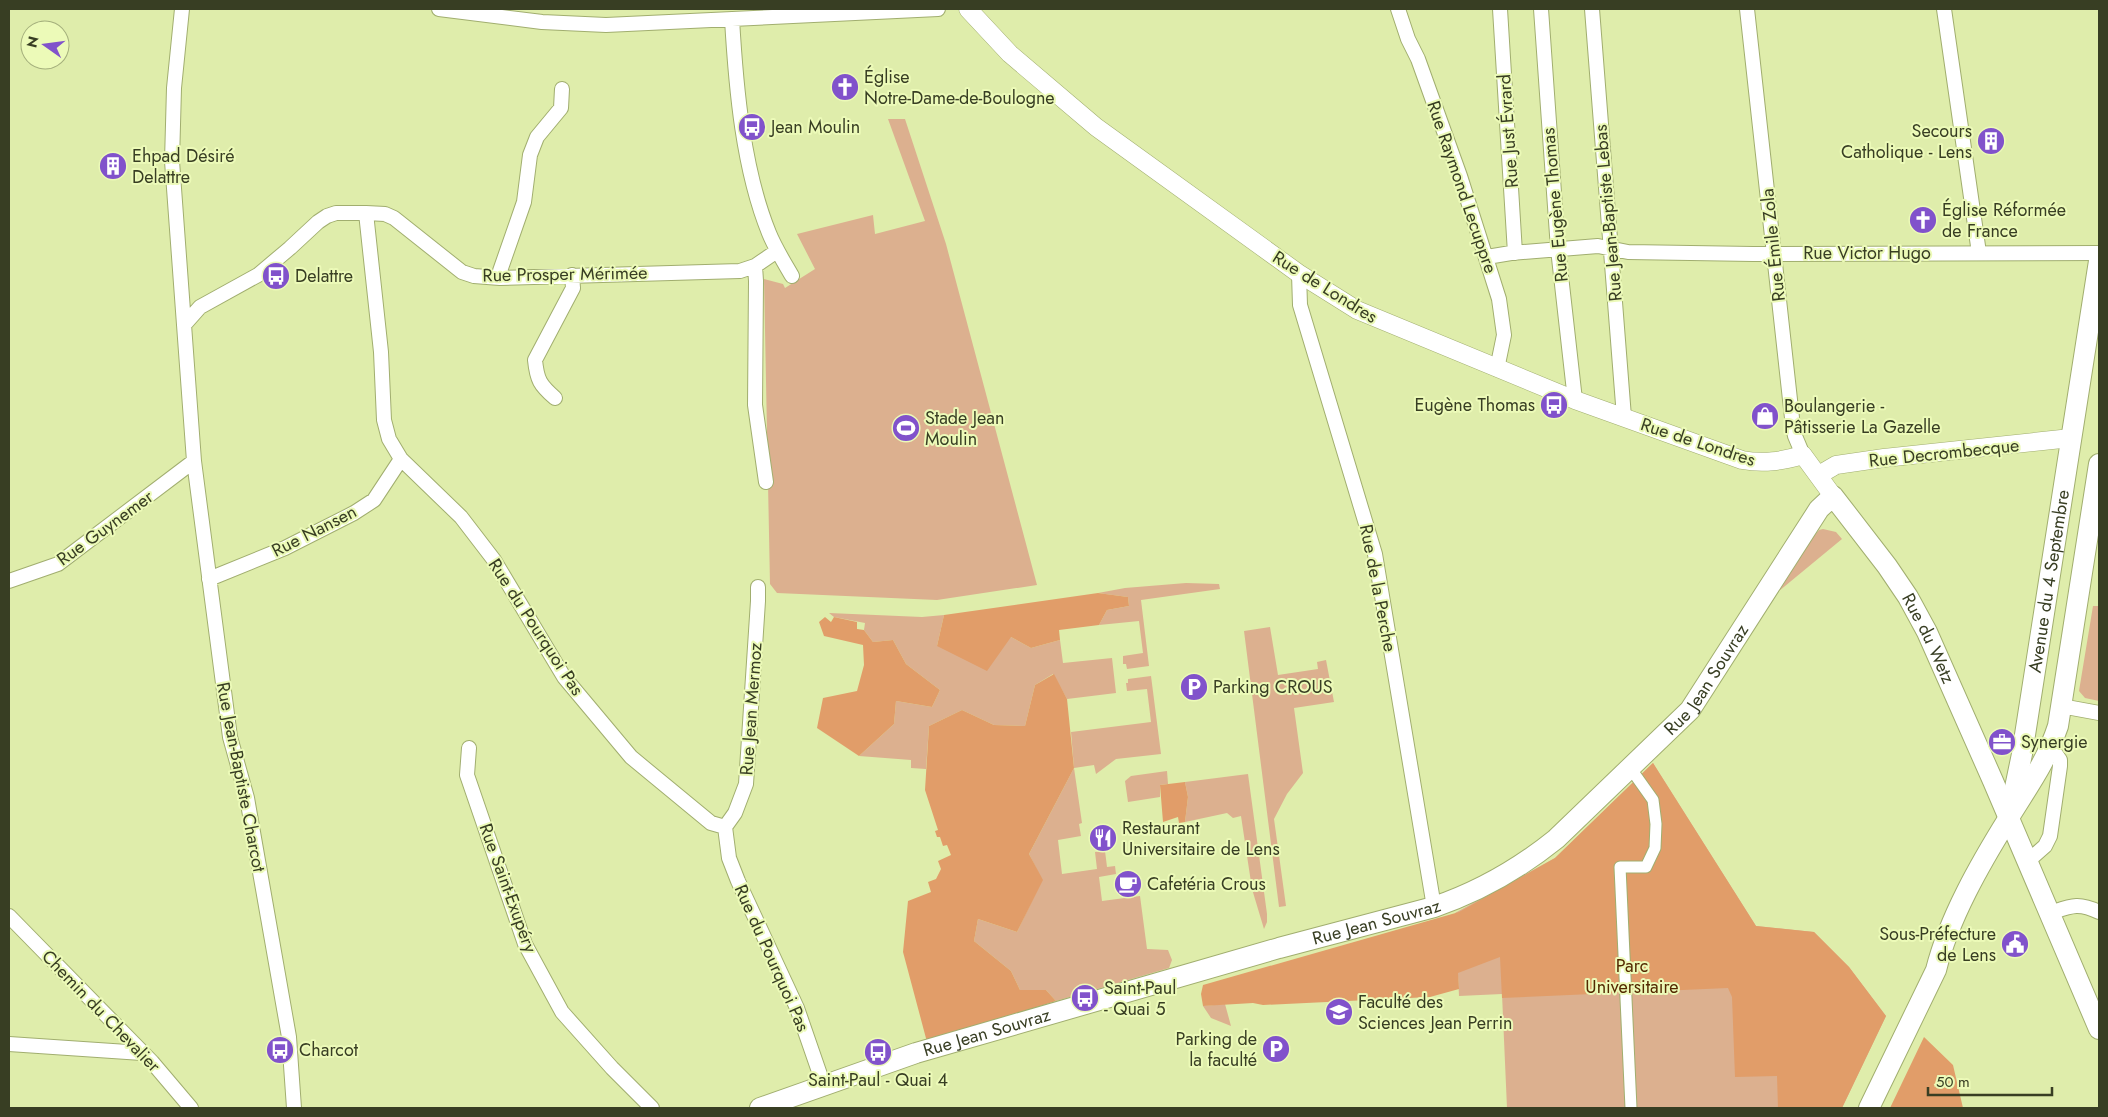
<svg xmlns="http://www.w3.org/2000/svg" width="2108" height="1117" viewBox="0 0 2108 1117" font-family="Jost,sans-serif">
  <style>
    .green { fill: #dcb08f }
    .forest { fill: #e19d69 }
    .lines { fill: none; stroke-linecap: round; stroke-linejoin: round }
    .pedestrian-casing { stroke: #a1ae6f; stroke-width: 13 }
    .minor-casing { stroke: #a1ae6f; stroke-width: 16 }
    .tertiary-casing { stroke: #a1ae6f; stroke-width: 19 }
    .secondary-casing { stroke: #a1ae6f; stroke-width: 22 }
    .pedestrian { stroke: #fff; stroke-width: 11 }
    .minor { stroke: #fff; stroke-width: 14 }
    .tertiary { stroke: #fff; stroke-width: 18 }
    .secondary { stroke: #fff; stroke-width: 20 }
    .labels { text-anchor: middle; dominant-baseline: central; stroke-width: 4; stroke-linejoin: round; paint-order: stroke }
    .poi-label { font-size: 18px; fill: #383e23; stroke: #ecfab8; text-anchor: start }
    .street-label { font-size: 18px; fill: #383e23; stroke: #ecfab8 }
    .park-label { font-size: 18px; fill: #532800; stroke: #ecfab8 }
  </style>
  <rect width="100%" height="100%" fill="#dfedab"/>
  <!-- green -->
  <path class="green" d="M888,119H905L946,244L1037,585L937,600L777,593L770,584L764,279L783,284L785,288L815,269L797,234L873,215L875,234L925,221Z
    M1823,529L1836,532L1842,539L1779,591L1813,537L1819,530Z
    M1186,583L1219,584L1220,589L1141,600L1149,666L1127,669L1126,664H1123V656L1143,653L1139,621L1099,625L1107,610L1129,606L1128,597L1098,593L1125,588Z
    M2093,606H2099V701L2085,698L2079,691Z
    M829,613L922,617L944,615L937,646L1011,637L1031,648L1060,640L1063,663L1112,658L1116,693L1067,699L1053,674L1035,685L1025,726L994,725L962,710L929,726L926,769L911,768V760L859,756L894,724L896,701L932,707L940,690L906,664L893,640L873,642L864,630L865,623L834,617Z
    M1270,627L1278,675L1318,669L1317,662L1326,660L1334,702L1294,708L1303,773L1287,794L1274,819L1286,906L1279,907L1244,631Z
    M1151,676L1161,754L1116,759L1096,774L1094,765L1074,768L1082,823L1079,824L1081,836L1058,840L1062,874L1097,869L1095,852L1105,851L1107,867L1115,866L1116,874L1099,877L1102,901L1140,896L1147,949L1168,950L1172,960L1169,968L1056,1001L1046,990H1020L1011,971L974,941L978,919L1017,932L1042,880L1029,854L1074,768L1071,732L1151,722L1147,689L1127,691L1126,683H1128V679Z
    M1653,763L1756,926L1814,932L1849,967L1886,1016L1842,1108H1507L1502,994L1459,996L1455,913L1555,858Z
    M1167,771L1168,784L1160,785V797L1128,802L1125,781L1131,776Z
    M1248,774L1267,914V922L1264,929L1252,889L1241,816L1233,818L1227,813L1185,822L1188,797L1185,782Z
    M1225,1004L1231,1026L1211,1018L1203,1006Z"/>
  <!-- forest -->
  <path class="forest" d="M1098,593L1128,597L1129,606L1107,610L1099,625L1059,630L1060,640L1031,648L1011,637L987,671L937,646L944,615Z
    M825,617L831,622L834,617L857,622V629L864,630L873,642L893,640L906,664L940,690L932,707L896,701L894,724L859,756L817,728L823,698L857,691L864,665L863,645L824,636L819,622Z
    M1054,674L1067,699L1074,768L1029,854L1043,880L1017,932L978,919L974,941L1011,971L1020,990H1046L1056,1001L927,1042L903,952L908,901L931,892L928,882L936,879L941,869L938,861L951,855L947,845L943,846L940,837H937L935,831L938,830L925,790L929,726L962,710L994,725L1025,726L1035,685Z
    M1653,763L1756,926L1814,932L1849,967L1886,1016L1842,1108H1778L1777,1076L1735,1077L1732,997L1728,988L1502,998L1500,957L1458,973L1459,989L1430,997L1263,1005L1253,1003L1203,1006L1201,994L1203,985L1459,912L1555,858Z
    M1185,782L1188,797L1185,822L1179,823L1178,817L1163,822L1160,785Z
    M1924,1037L1953,1065L1963,1108H1890Z"/>
  <g class="lines">
    <defs>
      <path id="pedestrian" d="M1631,769L1653,800L1656,824L1655,848L1646,867H1620L1631,1108"/>
      <path id="minor" d="M182,9L174,88L172,161L194,461L230,737L247,798L289,1037L294,1108
        M439,9L542,22L606,25L938,9
        M1398,9L1408,39L1418,59L1460,176L1499,299L1504,335L1497,369
        M1500,9L1515,253
        M1541,9L1558,249L1575,400
        M1592,9L1624,417
        M1747,9L1793,427L1795,436L1803,455
        M1944,9L1979,253
        M732,19C736,88 743,169 769,233C775,248 784,262 792,276
        M366,213L381,352L384,420L389,439L401,459L461,517L494,560L564,677L631,757L711,823L725,827
        M1487,257L1511,253L1598,246L1628,252L1753,254L2099,253
        M755,266L756,281L755,405L766,482
        M1299,274L1300,305L1375,554L1434,907
        M500,278V271L524,202L530,155L537,137L561,108L562,89
        M184,325L200,307L258,275L290,248L318,222L327,216L336,213H366L385,214L394,218L462,272L474,276L500,278L740,271L755,266L777,251
        M555,398C540,385 537,380 535,360L573,288L572,275
        M209,579L285,548L354,513L374,500L401,459
        M9,581L58,564L194,461
        M2061,706L2099,713
        M469,748L467,775L525,944L562,1012L612,1068L652,1108
        M725,827L729,858L738,881L797,1008L824,1086
        M725,827L735,813L746,784L758,601V587
        M2028,861L2045,846L2050,836L2060,766V760L2051,747
        M2050,913C2071,906 2078,902 2099,912
        M9,916L152,1062L191,1108
        M9,1044L142,1053"/>
      <path id="tertiary" d="M968,9L1010,54L1096,127L1298,273L1357,310L1575,400L1742,460C1764,464 1782,461 1803,455L1833,496
        M1819,475L1836,465L1884,458L2071,438"/>
      <g id="secondary">
        <path id="s1" d="M2011,807L2022,754L2099,261"/>
        <path id="s2" d="M760,1108L916,1053L1279,948L1434,907C1478,892 1520,868 1556,839L1690,710L1819,509L1833,496L1887,566L1908,597L1927,632L1993,781L2099,1029"/>
        <path d="M1869,1108L1936,970C1949,918 1980,864 2008,819C2028,786 2046,763 2058,726L2099,464"/>
      </g>
    </defs>
    <!-- pedestrian casing -->
    <use href="#pedestrian" class="pedestrian-casing"/>
    <!-- minor casing -->
    <use href="#minor" class="minor-casing"/>
    <!-- tertiary casing -->
    <use href="#tertiary" class="tertiary-casing"/>
    <!-- secondary casing -->
    <use href="#secondary" class="secondary-casing"/>
    <!-- pedestrian -->
    <use href="#pedestrian" class="pedestrian"/>
    <!-- minor -->
    <use href="#minor" class="minor"/>
    <!-- tertiary -->
    <use href="#tertiary" class="tertiary"/>
    <!-- secondary -->
    <use href="#secondary" class="secondary"/>
  </g>
  <!-- icons -->
  <defs>
    <symbol id="church-disc" viewBox="-11 -11 22 22"><circle r="9.5" fill="#8152cb" stroke="#ecfab8"/><path d="M-1.2-6h2.4v3.5h3.3v2.4h-3.3V6h-2.4V-.1h-3.3v-2.4h3.3Z" fill="#fff"/></symbol>
    <symbol id="bus-disc" viewBox="-11 -11 22 22"><circle r="9.5" fill="#8152cb" stroke="#ecfab8"/><path d="M-5-6H5V4H4V6H2V4H-2V6H-4V4H-5ZM-3.5-4V0h7V-4ZM-3.5 1.2v1.5H-2V1.2ZM2 1.2v1.5H3.5V1.2Z" fill="#fff"/></symbol>
    <symbol id="building-disc" viewBox="-11 -11 22 22"><circle r="9.5" fill="#8152cb" stroke="#ecfab8"/><path d="M-4-6H4V6H1V3H-1V6H-4ZM-2.5-4.3h1.7v1.8h-1.7ZM.8-4.3h1.7v1.8H.8ZM-2.5-1h1.7V.8h-1.7ZM.8-1h1.7V.8H.8Z" fill="#fff"/></symbol>
    <symbol id="shop-disc" viewBox="-11 -11 22 22"><circle r="9.5" fill="#8152cb" stroke="#ecfab8"/><path d="M-5-2.5h2.3a2.7 3.5 0 0 1 5.4 0H5L5.5 6h-11ZM-1.5-2.5h3a1.5 2.3 0 0 0-3 0Z" fill="#fff"/></symbol>
    <symbol id="stadium-disc" viewBox="-11 -11 22 22"><circle r="9.5" fill="#8152cb" stroke="#ecfab8"/><path d="M0-5a6.5 5 0 1 0 0 10a6.5 5 0 1 0 0-10ZM-3.5-1.8h7v3.6h-7Z" fill="#fff"/></symbol>
    <symbol id="parking-disc" viewBox="-11 -11 22 22"><circle r="9.5" fill="#8152cb" stroke="#ecfab8"/><path d="M-3.5-5.5H1a3.5 3.5 0 0 1 0 7H-1V5.5H-3.5ZM-1-3.4V-.6H.8a1.4 1.4 0 0 0 0-2.8Z" fill="#fff"/></symbol>
    <symbol id="office-disc" viewBox="-11 -11 22 22"><circle r="9.5" fill="#8152cb" stroke="#ecfab8"/><path d="M-6-3h4V-5.5h4V-3h4V5H-6ZM-1-4.5V-3h2v-1.5ZM-6 0V1H6V0Z" fill="#fff"/></symbol>
    <symbol id="restaurant-disc" viewBox="-11 -11 22 22"><circle r="9.5" fill="#8152cb" stroke="#ecfab8"/><path d="M-5-6h1v4h1v-4h1v4h1v-4h1v5L-1.5 .5V6h-2V.5L-5-1ZM5-6V6H3V1.5H1.5Q1.5-4 5-6Z" fill="#fff"/></symbol>
    <symbol id="cafe-disc" viewBox="-11 -11 22 22"><circle r="9.5" fill="#8152cb" stroke="#ecfab8"/><path d="M-5.5-4.5H6V0H3Q3 3.5 0 3.5H-2.5Q-5.5 3.5-5.5 0ZM3-3.2v2h1.7v-2ZM-6 4.5H4V6H-6Z" fill="#fff"/></symbol>
    <symbol id="civic-disc" viewBox="-11 -11 22 22"><circle r="9.5" fill="#8152cb" stroke="#ecfab8"/><path d="M-.6-6.5H3V-4.5H.6V-3L4-1V1h2V6H-6V1h2V-1L-.6-3ZM-1.2 2.5V6h2.4V2.5Z" fill="#fff"/></symbol>
    <symbol id="university-disc" viewBox="-11 -11 22 22"><circle r="9.5" fill="#8152cb" stroke="#ecfab8"/><path d="M0-5L7-2L0 1L-7-2ZM-4 1L0 2.5L4 1V4Q0 6-4 4Z" fill="#fff"/></symbol>
  </defs>
  <g fill-rule="evenodd">
    <use href="#church-disc" x="829" y="71" width="32" height="32"/>
    <use href="#bus-disc" x="736" y="111" width="32" height="32"/>
    <use href="#building-disc" x="1975" y="125" width="32" height="32"/>
    <use href="#building-disc" x="97" y="150" width="32" height="32"/>
    <use href="#church-disc" x="1907" y="204" width="32" height="32"/>
    <use href="#bus-disc" x="260" y="260" width="32" height="32"/>
    <use href="#bus-disc" x="1538" y="389" width="32" height="32"/>
    <use href="#shop-disc" x="1749" y="400" width="32" height="32"/>
    <use href="#stadium-disc" x="890" y="412" width="32" height="32"/>
    <use href="#parking-disc" x="1178" y="671" width="32" height="32"/>
    <use href="#office-disc" x="1986" y="726" width="32" height="32"/>
    <use href="#restaurant-disc" x="1087" y="822" width="32" height="32"/>
    <use href="#cafe-disc" x="1112" y="868" width="32" height="32"/>
    <use href="#civic-disc" x="1999" y="928" width="32" height="32"/>
    <use href="#bus-disc" x="1069" y="982" width="32" height="32"/>
    <use href="#university-disc" x="1323" y="996" width="32" height="32"/>
    <use href="#parking-disc" x="1260" y="1033" width="32" height="32"/>
    <use href="#bus-disc" x="264" y="1034" width="32" height="32"/>
    <use href="#bus-disc" x="862" y="1036" width="32" height="32"/>
  </g>
  <g class="labels">
    <!-- poi labels -->
    <g class="poi-label">
      <text x="864" y="77">Église<tspan x="864" dy="21">Notre-Dame-de-Boulogne</tspan></text>
      <text x="771" y="127">Jean Moulin</text>
      <text x="1972" y="131" text-anchor="end">Secours<tspan x="1972" dy="21">Catholique - Lens</tspan></text>
      <text x="132" y="156">Ehpad Désiré<tspan x="132" dy="21">Delattre</tspan></text>
      <text x="1942" y="210">Église Réformée<tspan x="1942" dy="21">de France</tspan></text>
      <text x="295" y="276">Delattre</text>
      <text x="1535" y="405" text-anchor="end">Eugène Thomas</text>
      <text x="1784" y="406">Boulangerie -<tspan x="1784" dy="21">Pâtisserie La Gazelle</tspan></text>
      <text x="925" y="418">Stade Jean<tspan x="925" dy="21">Moulin</tspan></text>
      <text x="1213" y="687">Parking CROUS</text>
      <text x="2021" y="742">Synergie</text>
      <text x="1122" y="828">Restaurant<tspan x="1122" dy="21">Universitaire de Lens</tspan></text>
      <text x="1147" y="884">Cafetéria Crous</text>
      <text x="1996" y="934" text-anchor="end">Sous-Préfecture<tspan x="1996" dy="21">de Lens</tspan></text>
      <text x="1104" y="988">Saint-Paul<tspan x="1104" dy="21">- Quai 5</tspan></text>
      <text x="1358" y="1002">Faculté des<tspan x="1358" dy="21">Sciences Jean Perrin</tspan></text>
      <text x="1257" y="1039" text-anchor="end">Parking de<tspan x="1257" dy="21">la faculté</tspan></text>
      <text x="299" y="1050">Charcot</text>
      <text x="878" y="1080" text-anchor="middle">Saint-Paul - Quai 4</text>
    </g>
    <!-- street labels -->
    <g class="street-label">
      <text transform="translate(1508 131) rotate(-94)">Rue Just Évrard</text>
      <text transform="translate(1462 187) rotate(71)">Rue Raymond Lecuppre</text>
      <text transform="translate(1555 205) rotate(-95)">Rue Eugène Thomas</text>
      <text transform="translate(1608 213) rotate(-95)">Rue Jean-Baptiste Lebas</text>
      <text transform="translate(1773 245) rotate(-96)">Rue Émile Zola</text>
      <text x="1867" y="253">Rue Victor Hugo</text>
      <text transform="translate(565 274) rotate(-1)">Rue Prosper Mérimée</text>
      <text transform="translate(1325 287) rotate(32)">Rue de Londres</text>
      <text transform="translate(1698 442) rotate(18)">Rue de Londres</text>
      <text transform="translate(1944 453) rotate(-6)">Rue Decrombecque</text>
      <text transform="translate(105 528) rotate(-36)">Rue Guynemer</text>
      <text transform="translate(314 531) rotate(-27)">Rue Nansen</text>
      <text stroke="none"><textPath href="#s1" startOffset="229">Avenue du 4 Septembre</textPath></text>
      <text transform="translate(1378 588) rotate(79)">Rue de la Perche</text>
      <text transform="translate(536 627) rotate(57)">Rue du Pourquoi Pas</text>
      <text stroke="none"><textPath href="#s2" startOffset="1460">Rue du Wetz</textPath></text>
      <text stroke="none"><textPath href="#s2" startOffset="1064">Rue Jean Souvraz</textPath></text>
      <text transform="translate(751 709) rotate(-86)">Rue Jean Mermoz</text>
      <text transform="translate(241 777) rotate(79)">Rue Jean-Baptiste Charcot</text>
      <text transform="translate(508 888) rotate(70)">Rue Saint-Exupéry</text>
      <text stroke="none"><textPath href="#s2" startOffset="644">Rue Jean Souvraz</textPath></text>
      <text transform="translate(772 958) rotate(66)">Rue du Pourquoi Pas</text>
      <text transform="translate(101 1011) rotate(46)">Chemin du Chevalier</text>
      <text stroke="none"><textPath href="#s2" startOffset="239">Rue Jean Souvraz</textPath></text>
    </g>
    <!-- park labels -->
    <g class="park-label">
      <text x="1632" y="966">Parc<tspan x="1632" dy="21">Universitaire</tspan></text>
    </g>
  </g>
  <!-- border -->
  <rect width="2108" height="1117" fill="none" stroke="#383e23" stroke-width="20"/>
  <!-- north arrow -->
  <g transform="translate(45 45) rotate(284)"><circle r="24" fill="#ecfab8" stroke="#a4af7c"/>
  <path d="M0-4L9 19L0 12L-9 19Z" fill="#8152cb"/>
  <text y="-8" font-size="14" font-weight="bold" text-anchor="middle" fill="#383e23">N</text>
  </g>
  <!-- scale -->
  <path d="M1928 1087v8h124v-8" fill="none" stroke="#383e23" stroke-width="2.5"/>
  <text x="1936" y="1087" font-size="15" fill="#383e23" stroke="#ecfab8" stroke-width="4" paint-order="stroke">50 m</text>
</svg>
